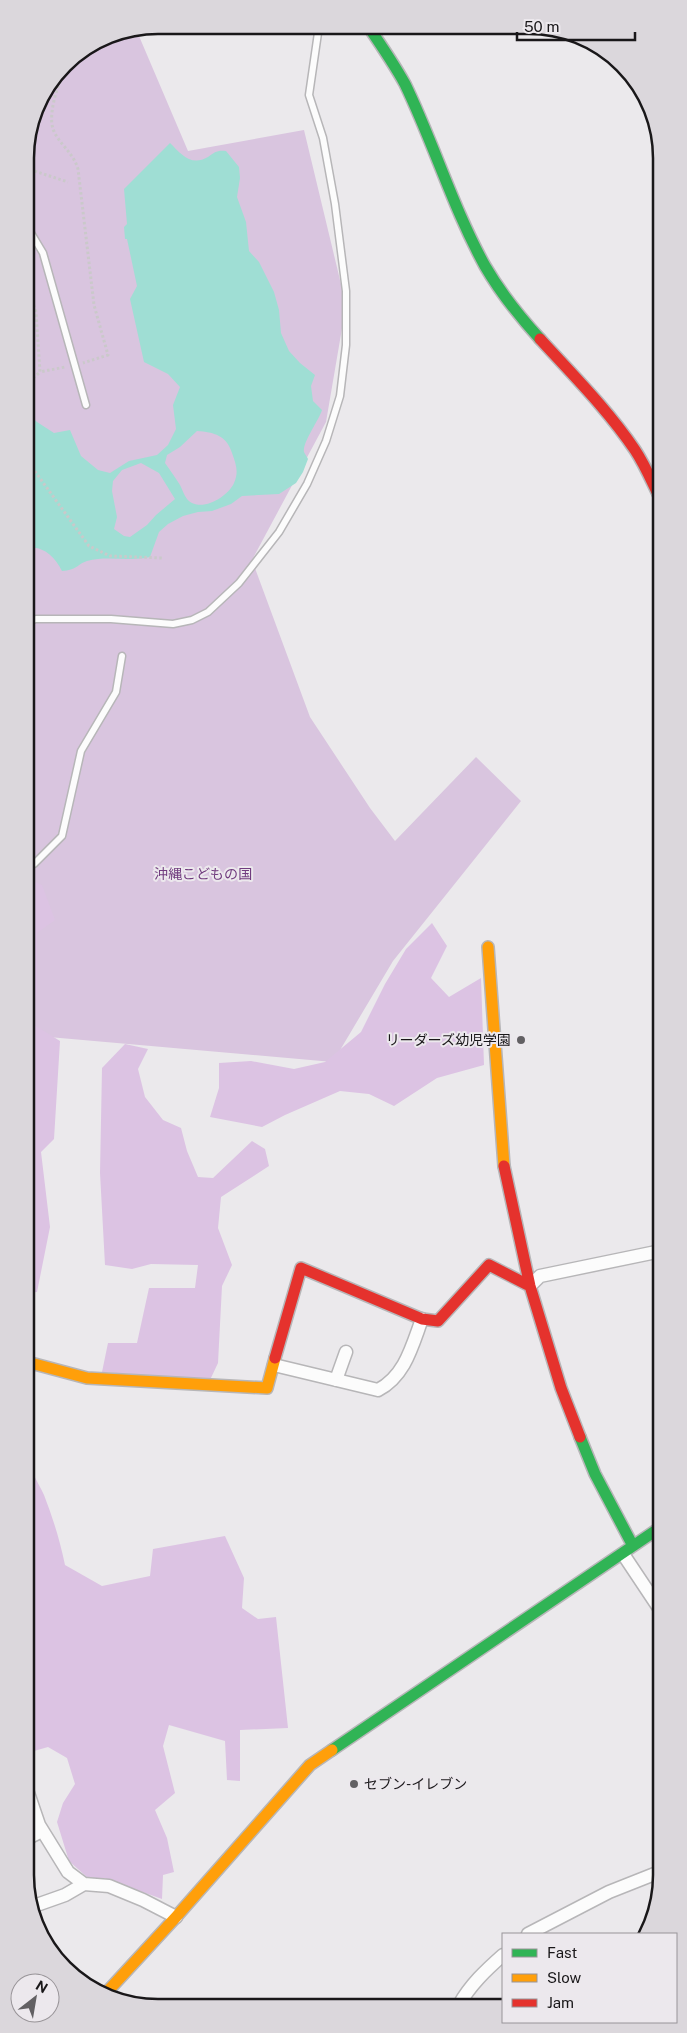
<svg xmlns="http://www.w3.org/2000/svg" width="687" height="2033" viewBox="0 0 687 2033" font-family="'Public Sans','Noto Sans JP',sans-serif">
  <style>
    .green { fill: #d9c5df }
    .forest { fill: #dcc3e3 }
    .water { fill: #9fded4; fill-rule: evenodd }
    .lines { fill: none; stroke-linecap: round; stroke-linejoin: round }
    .stream { stroke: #9fded4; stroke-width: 5 }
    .lane-casing { stroke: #b7b6b8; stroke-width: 9 }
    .street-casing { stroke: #b7b6b8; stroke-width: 15 }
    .fast-casing { stroke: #b7b6b8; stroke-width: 14 }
    .slow-casing { stroke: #b7b6b8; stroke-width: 14 }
    .jam-casing { stroke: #b7b6b8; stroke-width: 14 }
    .path { stroke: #cac9ca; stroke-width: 3; stroke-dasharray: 2.5 2.5; stroke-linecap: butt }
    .lane { stroke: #fcfcfc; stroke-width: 6 }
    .street { stroke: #fcfcfc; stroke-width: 12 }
    .fast { stroke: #30b455; stroke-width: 11 }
    .slow { stroke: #ff9f0a; stroke-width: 11 }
    .jam { stroke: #e5322d; stroke-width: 11 }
    .poi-dot { fill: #626063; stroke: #ece8ed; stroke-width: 2 }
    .labels { text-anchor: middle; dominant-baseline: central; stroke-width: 4; stroke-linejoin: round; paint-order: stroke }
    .park-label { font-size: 14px; fill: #713c7f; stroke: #ece8ed }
    .poi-label { font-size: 14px; fill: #191719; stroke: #ece8ed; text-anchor: end }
    .rim { fill: none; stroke: #191719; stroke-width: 2.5 }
  </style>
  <rect width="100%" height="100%" fill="#ebe9ec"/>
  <!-- green -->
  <path class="green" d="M136,29L188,151L304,130L346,305L326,422L252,560L310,717L370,808L395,841L476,757L521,801L393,961L333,1062L26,1035L25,149L39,99L70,58L107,35Z"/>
  <!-- forest -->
  <path class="forest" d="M26,878L42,885L55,920L37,933V991L31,1023L60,1041L54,1139L41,1152L50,1227L37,1292L27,1293Z
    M432,923L447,946L431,978L449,997L481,978L484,1065L437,1078L394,1106L369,1094L340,1091L285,1115L262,1127L210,1117L219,1088V1063L251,1061L294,1069L325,1062L361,1032L385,984L406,949Z
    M125,1044L148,1049L138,1069L145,1097L163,1120L181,1128L187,1151L198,1177L213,1178L252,1141L265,1149L269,1166L221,1197L218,1228L232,1265L222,1286L218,1363L210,1380L102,1372L108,1343H137L149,1288H195L198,1265L151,1264L132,1269L105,1265L100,1173L102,1068Z
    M27,1455C29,1469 38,1482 44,1495C53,1518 60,1541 65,1565L102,1586L150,1576L153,1549L225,1536L244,1578L242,1608L258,1619L276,1617L288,1728L240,1730V1781L227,1780L225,1741L169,1725L163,1746L175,1793L155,1810L167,1838L174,1872L163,1875L162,1899L104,1878H88L69,1861L57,1822L63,1803L75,1784L67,1758L48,1747L27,1753Z"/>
  <!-- water -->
  <path class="water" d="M170,143C181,154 191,167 208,157C215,152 217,150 226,151L239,167L240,178L237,197L246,222L249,251L259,262L274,292L279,310L281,333L289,351L300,363L315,375L311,386L313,401L322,410C319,420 302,443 304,452C305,454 307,457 308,459L303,472L296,483L279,494L242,496L231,504L212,511L198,512L183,516L168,524L159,532L150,557C129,562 108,555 87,561C76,565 77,570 62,571C55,557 43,545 26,548V412L37,422L54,433L70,430L81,456L98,470L110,473L129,461L157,455L168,445L176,429L173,405L180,387L168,374L144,362L130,299L137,286L127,239H125L124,227L127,224L124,189ZM197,431C214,432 227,436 232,453C236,464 239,472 234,483C228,497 200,514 187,499C184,495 182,489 180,485C175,477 170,470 165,463L167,455L180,447ZM141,463L159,473L175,499L156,515L147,525L130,537L124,536L114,529L117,517L112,491L113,481L122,470Z"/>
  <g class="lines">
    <!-- stream -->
    <path class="stream" d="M657,663H660"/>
    <defs>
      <path id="lane" d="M25,223L43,253L86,405
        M26,622L36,619H111L173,624L192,620L208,612L239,583L279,532L307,484L326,441L340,396L346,345V291L335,204L323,138L309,95L319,26
        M26,865L34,864L62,836L81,751L116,692L122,656"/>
      <path id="street" d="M530,1286L540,1276L661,1251
        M274,1365L378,1390C405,1376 412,1346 422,1319
        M336,1380L346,1352
        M623,1554L661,1611
        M27,1790L39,1825L68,1872L84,1884L109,1886L143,1900L176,1917
        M28,1838L42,1831
        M31,1907L65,1895L84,1884
        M528,1934L609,1892L662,1871
        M459,2005C470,1985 486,1970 503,1955"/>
      <path id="fast" d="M368,26C381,45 394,64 405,84C434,144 453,208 485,266C500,292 520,317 540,339
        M580,1437L595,1474L633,1546
        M332,1750L661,1527"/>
      <path id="slow" d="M488,947L504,1166
        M27,1362L87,1378L267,1388L275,1358
        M107,1992L176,1917L310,1765L332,1750"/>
      <path id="jam" d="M540,339C573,375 608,410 635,450C645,465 652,482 660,498
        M504,1166L530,1286L561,1388L580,1437
        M275,1358L301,1268L422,1319L438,1321L489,1265L530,1286"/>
    </defs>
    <!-- lane casing -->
    <use href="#lane" class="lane-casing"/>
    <!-- street casing -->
    <use href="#street" class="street-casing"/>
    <!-- fast casing -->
    <use href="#fast" class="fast-casing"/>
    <!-- slow casing -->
    <use href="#slow" class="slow-casing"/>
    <!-- jam casing -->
    <use href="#jam" class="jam-casing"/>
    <!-- path -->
    <path class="path" d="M75,55C62,69 47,110 53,129C58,143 73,152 78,169L94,305L108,355L83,363
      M35,114L42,95
      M25,168L68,182
      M32,300L36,312L40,372L65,367
      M26,316L36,318
      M26,385L40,372
      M26,459L89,546L110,556L162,558"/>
    <!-- lane -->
    <use href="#lane" class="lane"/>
    <!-- street -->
    <use href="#street" class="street"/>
    <!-- fast -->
    <use href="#fast" class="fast"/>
    <!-- slow -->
    <use href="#slow" class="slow"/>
    <!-- jam -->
    <use href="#jam" class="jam"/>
  </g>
  <!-- markers -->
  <g class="poi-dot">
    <circle cx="521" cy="1040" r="5"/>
    <circle cx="354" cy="1784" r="5"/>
  </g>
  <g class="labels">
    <!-- park labels -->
    <g class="park-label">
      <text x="203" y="874">沖縄こどもの国</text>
    </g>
    <!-- poi labels -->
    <g class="poi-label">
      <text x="511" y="1040">リーダーズ幼児学園</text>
      <text x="364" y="1784" text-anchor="start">セブン-イレブン</text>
    </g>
  </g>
  <!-- crop -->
  <path d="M0 0H687V2033H0ZM158 34H529A124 124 0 0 1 653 158V1875A124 124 0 0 1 529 1999H158A124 124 0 0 1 34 1875V158A124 124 0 0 1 158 34Z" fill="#dbd7dc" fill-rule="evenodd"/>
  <path class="rim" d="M158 34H529A124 124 0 0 1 653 158V1875A124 124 0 0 1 529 1999H158A124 124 0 0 1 34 1875V158A124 124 0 0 1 158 34Z"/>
  <!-- legend -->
  <rect x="502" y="1933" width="175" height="90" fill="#ece8ed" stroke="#989498"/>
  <rect x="512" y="1949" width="25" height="8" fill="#30b455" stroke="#989498"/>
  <text x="547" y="1958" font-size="15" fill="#191719">Fast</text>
  <rect x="512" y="1974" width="25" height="8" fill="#ff9f0a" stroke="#989498"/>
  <text x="547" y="1983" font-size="15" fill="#191719">Slow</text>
  <rect x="512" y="1999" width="25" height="8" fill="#e5322d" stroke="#989498"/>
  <text x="547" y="2008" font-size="15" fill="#191719">Jam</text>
  <!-- north arrow -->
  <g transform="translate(35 1998) rotate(31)"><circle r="24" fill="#ece8ed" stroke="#989498"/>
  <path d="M0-4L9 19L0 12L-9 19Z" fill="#626063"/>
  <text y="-8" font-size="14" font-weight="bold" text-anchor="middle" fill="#191719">N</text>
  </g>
  <!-- scale -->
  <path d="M517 32v8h118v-8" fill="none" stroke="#191719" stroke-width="2.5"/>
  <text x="524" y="32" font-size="15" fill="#191719" stroke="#ece8ed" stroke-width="4" paint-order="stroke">50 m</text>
</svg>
